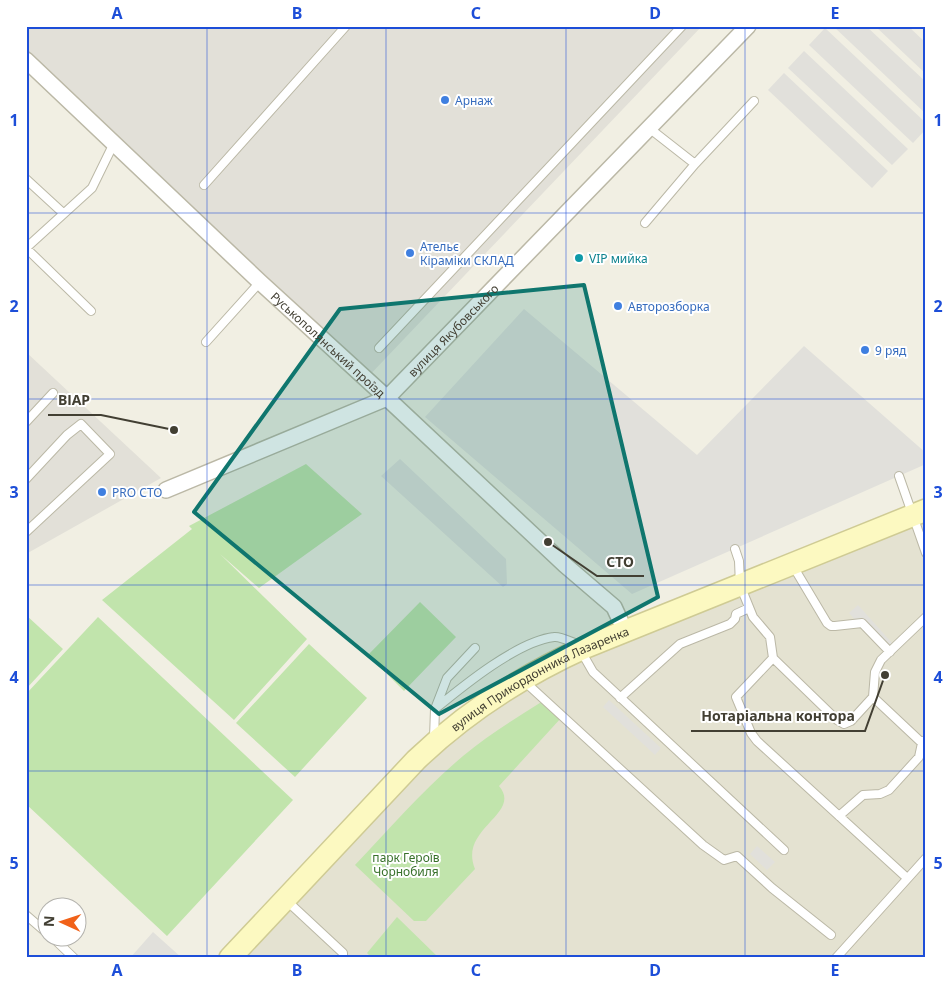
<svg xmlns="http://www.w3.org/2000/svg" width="952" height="984" viewBox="0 0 952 984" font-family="'Noto Sans',sans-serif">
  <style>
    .residential { fill: #e4e2d1 }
    .industrial { fill: #e2e0d8 }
    .green { fill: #c1e4ac }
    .parking { fill: #e1e0db }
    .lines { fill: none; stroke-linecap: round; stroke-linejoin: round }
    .lane-casing { stroke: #bbb8a6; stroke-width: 10 }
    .street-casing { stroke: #bbb8a6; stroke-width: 18 }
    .secondary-casing { stroke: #cfcb94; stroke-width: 24 }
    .lane { stroke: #fff; stroke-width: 8 }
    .street { stroke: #fff; stroke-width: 15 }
    .secondary { stroke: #fcf9c1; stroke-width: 21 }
    .marked { fill: #0f766e; fill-opacity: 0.2; stroke: #0f766e; stroke-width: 4; stroke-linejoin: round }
    .grid { fill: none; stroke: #1d4ed8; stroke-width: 1; stroke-opacity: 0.55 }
    .shop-dot { fill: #3f7fe0; stroke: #fff; stroke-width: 2 }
    .culture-dot { fill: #0f9aa8; stroke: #fff; stroke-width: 2 }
    .labels { text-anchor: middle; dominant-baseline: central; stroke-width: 4; stroke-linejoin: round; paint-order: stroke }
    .shop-label { font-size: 12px; fill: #366cbe; stroke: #fff; text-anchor: start }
    .culture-label { font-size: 12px; fill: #0d838f; stroke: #fff; text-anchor: start }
    .street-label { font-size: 12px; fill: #423f33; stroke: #fff }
    .park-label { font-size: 12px; fill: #37702a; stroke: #fff }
    .leader { fill: none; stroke: #423f33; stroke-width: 2 }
    .callout-dot { fill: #423f33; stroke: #fff; stroke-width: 2 }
    .callout-label { font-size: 14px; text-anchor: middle; font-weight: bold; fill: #423f33; stroke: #fff; stroke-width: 4; stroke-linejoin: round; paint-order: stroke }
    .neatline { fill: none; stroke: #1d4ed8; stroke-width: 2 }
    .grid-label { font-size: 16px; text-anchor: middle; font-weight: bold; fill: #1d4ed8 }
  </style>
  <rect width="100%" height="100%" fill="#f1efe3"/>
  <!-- residential -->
  <path class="residential" d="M926,517V958H239L455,735L562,666Z"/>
  <!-- industrial -->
  <path class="industrial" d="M26,26H702L365,380L26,53Z
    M26,352L161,478L26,554Z"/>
  <!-- green -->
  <path class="green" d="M306,464L362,514L259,588L220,554L307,639L234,720L102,600L192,529L189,526Z
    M420,602L456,637L404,691L368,655Z
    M26,615L63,649L26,689Z
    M98,617L293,800L167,936L26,804V694Z
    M309,644L367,698L295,777L236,723Z
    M543,701L561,718L499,786C523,814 458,828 475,869L426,921H414L355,865C390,828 424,789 463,756C488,735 516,718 543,701Z
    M397,917L439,958H372L367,953Z"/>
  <!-- parking -->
  <path class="parking" d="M833,26H866L926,82V114Z
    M875,26H908L926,43V74Z
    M825,28L926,123V129L913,143L809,45Z
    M804,51L908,149L892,165L788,68Z
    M784,73L888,171L872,188L768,90Z
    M524,309L697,455L804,346L926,453V464L632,594L425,417Z
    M400,459L506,559L507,584L503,587L381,476Z
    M858,605L893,644L884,652L849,613Z
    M609,700L661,748L655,755L603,707Z
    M757,846L775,862L767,870L750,854Z
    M153,932L182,958H130Z"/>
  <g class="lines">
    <defs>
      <path id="lane" d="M649,128L695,164L754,101
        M26,179L63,213
        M204,185L346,26
        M645,223L695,164
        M26,248L92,188L114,143
        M26,248L91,311
        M206,342L260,282
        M379,348L682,26
        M26,422L53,393
        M899,476L926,553
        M26,479L67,435L81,424L110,454L26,532
        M735,549L739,561L740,585L753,617L770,637L773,658L837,720L844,724L851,721L873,697L875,672L881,660L926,617
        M793,566L827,623L831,626H835L862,623L890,652
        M581,651L593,672L784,850
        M773,658L736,697L751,733L757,741L907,878
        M524,681L703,845L724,860L737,856L772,888L831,935
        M873,697L922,743L924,741
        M620,698L680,644L730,624L735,619L736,614L749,608
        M435,709C463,686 518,641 554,637C561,636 573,643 580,645
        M434,738L435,709L447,678L475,648
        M839,816L863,795L880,794L889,790L919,757L922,743
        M286,900L343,953V958
        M26,915L48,934
        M51,936L74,958
        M836,958L926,858"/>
      <g id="street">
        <path id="s1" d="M26,60L260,282L387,398L565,565L614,607L625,631"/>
        <path id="s2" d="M166,490L387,398L748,26"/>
      </g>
      <g id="secondary">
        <path id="s3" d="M230,958L416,760C465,713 524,675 586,647L926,510"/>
      </g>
    </defs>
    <!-- lane casing -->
    <use href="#lane" class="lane-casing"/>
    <!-- street casing -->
    <use href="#street" class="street-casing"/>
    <!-- secondary casing -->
    <use href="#secondary" class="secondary-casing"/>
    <!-- lane -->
    <use href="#lane" class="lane"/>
    <!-- street -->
    <use href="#street" class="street"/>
    <!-- secondary -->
    <use href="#secondary" class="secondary"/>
  </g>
  <!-- marked area -->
  <path class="marked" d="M584,285L658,597L439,714L194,512L340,309Z"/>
  <!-- grid -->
  <path class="grid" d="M207,26V958M386,26V958M566,26V958M745,26V958M26,213H926M26,399H926M26,585H926M26,771H926"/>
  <!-- markers -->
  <g class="shop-dot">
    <circle cx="445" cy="100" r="5"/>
    <circle cx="410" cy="253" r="5"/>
    <circle cx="618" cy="306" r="5"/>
    <circle cx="865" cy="350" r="5"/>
    <circle cx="102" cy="492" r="5"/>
  </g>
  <circle class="culture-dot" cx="579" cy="258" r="5"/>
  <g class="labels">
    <!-- shop labels -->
    <g class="shop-label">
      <text x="455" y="100">Арнаж</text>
      <text x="420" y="246">Ательє<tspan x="420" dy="14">Кіраміки СКЛАД</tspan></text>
      <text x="628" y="306">Авторозборка</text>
      <text x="875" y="350">9 ряд</text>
      <text x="112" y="492">PRO СТО</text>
    </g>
    <!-- culture labels -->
    <g class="culture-label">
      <text x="589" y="258">VIP мийка</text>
    </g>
    <!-- street labels -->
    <g class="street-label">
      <text stroke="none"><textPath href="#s2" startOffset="334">вулиця Якубовського</textPath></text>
      <text stroke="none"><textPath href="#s1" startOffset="415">Руськополянський проїзд</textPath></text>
      <text stroke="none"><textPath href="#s3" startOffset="421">вулиця Прикордонника Лазаренка</textPath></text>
    </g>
    <!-- park labels -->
    <g class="park-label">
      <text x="406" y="857">парк Героїв<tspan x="406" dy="14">Чорнобиля</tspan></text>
    </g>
  </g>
  <!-- callouts -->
  <path class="leader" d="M174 430L101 415H48M548 542L597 576H644M885 675L865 731H691"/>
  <g class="callout-dot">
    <circle cx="174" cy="430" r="5"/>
    <circle cx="548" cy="542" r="5"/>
    <circle cx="885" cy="675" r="5"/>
  </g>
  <g class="callout-label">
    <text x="74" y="405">ВІАР</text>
    <text x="620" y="567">СТО</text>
    <text x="778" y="721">Нотаріальна контора</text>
  </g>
  <!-- border -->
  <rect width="952" height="984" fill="none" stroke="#ffffff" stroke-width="55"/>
  <!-- north arrow -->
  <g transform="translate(62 922) rotate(273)"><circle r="24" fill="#ffffff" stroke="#b3b2ad"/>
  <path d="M0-4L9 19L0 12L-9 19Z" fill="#f16219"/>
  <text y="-8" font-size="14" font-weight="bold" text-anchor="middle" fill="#423f33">N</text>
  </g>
  <rect x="28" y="28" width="896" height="928" class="neatline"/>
  <g class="grid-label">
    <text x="117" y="19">A</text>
    <text x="297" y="19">B</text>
    <text x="476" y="19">C</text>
    <text x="655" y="19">D</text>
    <text x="835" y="19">E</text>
    <text x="14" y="126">1</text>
    <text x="938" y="126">1</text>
    <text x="14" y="312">2</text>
    <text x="938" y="312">2</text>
    <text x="14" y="498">3</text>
    <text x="938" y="498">3</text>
    <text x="14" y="683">4</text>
    <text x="938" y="683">4</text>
    <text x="14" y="869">5</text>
    <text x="938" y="869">5</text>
    <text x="117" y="976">A</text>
    <text x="297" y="976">B</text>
    <text x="476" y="976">C</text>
    <text x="655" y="976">D</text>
    <text x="835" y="976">E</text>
  </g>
</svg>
